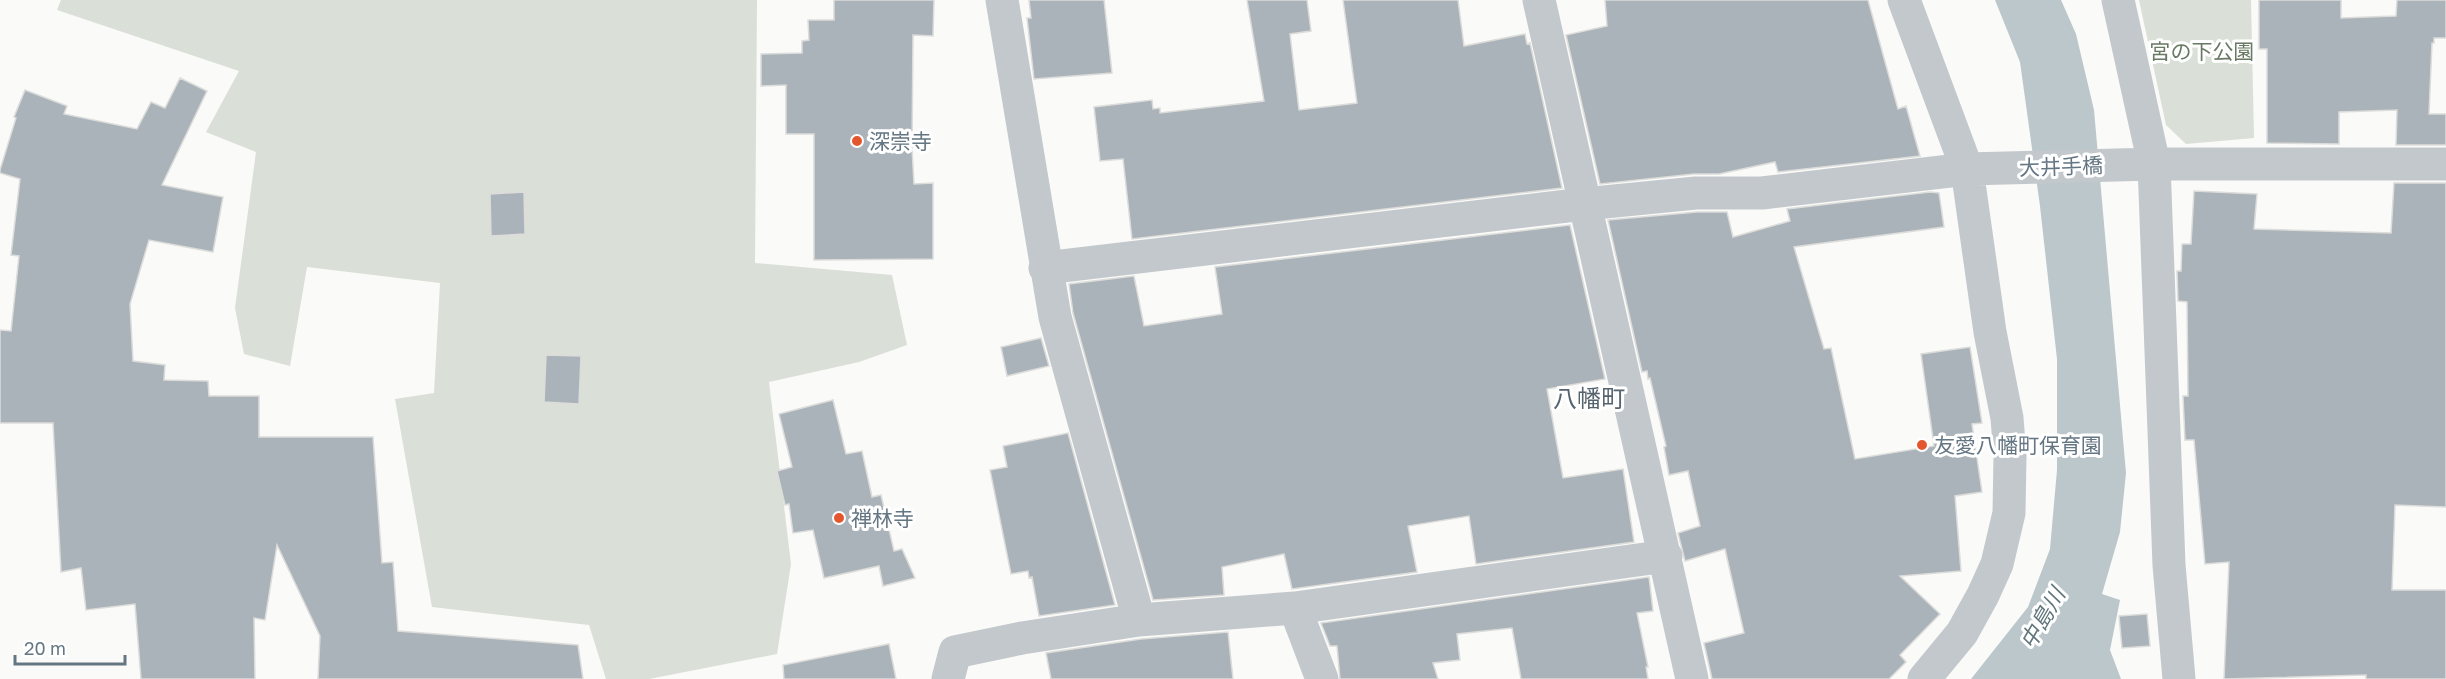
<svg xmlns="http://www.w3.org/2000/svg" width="2446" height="679" viewBox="0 0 2446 679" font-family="'Golos Text','Noto Sans JP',sans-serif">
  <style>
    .green { fill: #dadfd7 }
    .water { fill: #bbc7cb }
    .building { fill: #aab3b9; stroke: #dcdcda; stroke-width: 1.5 }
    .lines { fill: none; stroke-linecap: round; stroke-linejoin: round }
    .minor { stroke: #c3c8cc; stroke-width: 33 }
    .poi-dot { fill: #e4572e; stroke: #fff; stroke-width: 2 }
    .labels { text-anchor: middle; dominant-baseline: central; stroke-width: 6; stroke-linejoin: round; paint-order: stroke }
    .park-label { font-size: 21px; fill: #687a64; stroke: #fff }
    .poi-label { font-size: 21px; fill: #657683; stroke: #fff; text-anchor: start }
    .street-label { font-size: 21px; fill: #657683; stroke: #fff }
    .water-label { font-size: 22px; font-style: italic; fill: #60757c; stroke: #fff }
    .quarter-label { font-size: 24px; fill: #57646e; stroke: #fff }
  </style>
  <rect width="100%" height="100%" fill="#fafaf8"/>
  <!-- green -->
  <path class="green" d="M61,0H757L755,263L892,275L907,345L859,362L769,382L791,564L777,654L649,679H606L589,625L432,607L395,399L434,393L440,283L307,267L290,366L244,354L235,308L256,152L206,132L239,71L57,10Z
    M2139,0H2251L2254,138L2186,144L2166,125Z"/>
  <!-- water -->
  <path class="water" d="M1995,0H2061L2076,34L2094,110L2126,473L2120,532L2102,594L2120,600L2110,650L2121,679H1971L2028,607L2050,549L2057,470V359L2040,206L2020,62Z"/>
  <!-- building -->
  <path class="building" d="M834,0H934L933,36L913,35L912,148L914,184L933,183V259L814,260V134H786V85L761,86V54L802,53V41L809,40L808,20H834Z
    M1029,0H1104L1112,73L1034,79L1027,18H1031Z
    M1247,0H1307L1311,31L1290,34L1299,110L1357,103L1343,0H1458L1464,46L1525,34L1527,44L1530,43L1562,188L1132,239L1123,159L1100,161L1094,107L1152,100L1153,109L1160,108V113L1264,101Z
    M1605,0H1868L1898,109L1906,106L1920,156L1778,172L1775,162L1719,174H1694L1600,184L1566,35L1607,26Z
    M2259,0H2341V18L2396,16L2397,0H2446V38H2434V43H2432L2429,114H2446V145H2396L2397,110L2339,112V144L2267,143V49H2259Z
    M180,78L207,91L162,185L223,197L213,252L149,240L130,304L133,361L165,365L164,380L208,381L209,396H259V437H373L382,563L393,562L398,631L578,645L583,679H318L320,636L277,545L265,620L254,618L255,679H141L135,604L86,610L81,568L61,572L53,423H0V330L11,331L19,256L11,255L20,179L0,173V170L16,118L14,117L25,90L67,106L64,114L137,129L151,102L165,108Z
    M2394,183H2446V507L2395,505L2392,590H2446V679H2366V675L2224,679L2229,562L2205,564L2194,440H2185L2183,396H2188L2187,302L2178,301L2177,271H2181L2182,244H2191L2194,191L2257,194L2254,229L2391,233Z
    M524,192L525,234L491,236L490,194Z
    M1930,192L1939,193L1944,227L1794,247L1824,349L1831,348L1855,459L1934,446L1921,354L1970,347L1982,423L1972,424L1982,492L1955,496L1961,571L1900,576L1940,614L1900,655L1906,662L1889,679H1712L1704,643L1744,633L1725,549L1685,561L1678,533L1700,526L1688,471L1669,475L1664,447L1666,446L1650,378L1648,379L1647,371L1642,372L1608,220L1697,212H1727L1733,237L1790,221L1787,209Z
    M1570,225L1605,379L1547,389L1563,478L1623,469L1634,542L1476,564L1469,516L1408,526L1417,572L1292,589L1284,554L1222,567L1224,595L1153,600L1073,313L1069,284L1134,276L1144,326L1222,314L1215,267Z
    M1041,338L1049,366L1007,376L1001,347Z
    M546,355L581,356L579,404L544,402Z
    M833,400L846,454L862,451L872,497L881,495L894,551L902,549L915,578L883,586L879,566L824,578L813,530L793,533L789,504L785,505L777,471L792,467L779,414Z
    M1068,433L1115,605L1039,616L1032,577L1029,578L1028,571L1011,574L990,470L1007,467L1003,446Z
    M1649,577L1653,611L1637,613L1648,667H1646L1648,679H1521L1512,628L1457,634L1460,660L1433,663L1438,679H1340L1337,646H1330L1321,623Z
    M2147,614L2150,646L2122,648L2119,616Z
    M1228,632L1233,679H1051L1046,653L1141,639Z
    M889,644L896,679H784L783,665Z"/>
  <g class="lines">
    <!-- minor -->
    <path class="minor" d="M1002,0L1055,317L1139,620
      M1539,0L1692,679
      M1904,0L1967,169L1990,332L2007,418L2010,456L2009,513L1997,564L1983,595L1962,633L1924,679
      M2118,0L2154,164L2169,565L2179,679
      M1045,268L1584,204L1696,193H1762L1967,169L2154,164H2446
      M1295,608L1322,679
      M948,679L955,652L1022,638L1139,620L1295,608L1666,556"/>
  </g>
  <!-- markers -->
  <g class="poi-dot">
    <circle cx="857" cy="141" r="6"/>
    <circle cx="1922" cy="445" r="6"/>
    <circle cx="839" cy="518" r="6"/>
  </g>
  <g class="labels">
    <!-- park labels -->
    <g class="park-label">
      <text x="2202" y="51">宮の下公園</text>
    </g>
    <!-- poi labels -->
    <g class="poi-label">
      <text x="869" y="141">深崇寺</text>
      <text x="1934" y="445">友愛八幡町保育園</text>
      <text x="851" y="518">禅林寺</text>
    </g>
    <!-- street labels -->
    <g class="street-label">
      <text transform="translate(2061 166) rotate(-2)">大井手橋</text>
    </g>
    <!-- water labels -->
    <g class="water-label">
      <text transform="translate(2042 618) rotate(-60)">中島川</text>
    </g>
    <!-- quarter labels -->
    <g class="quarter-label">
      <text x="1589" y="397">八幡町</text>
    </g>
  </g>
  <!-- scale -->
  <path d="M15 655v9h110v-9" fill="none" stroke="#657683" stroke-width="3"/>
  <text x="24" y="655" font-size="18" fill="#657683" stroke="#ffffff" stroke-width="4.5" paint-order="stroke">20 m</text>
</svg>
